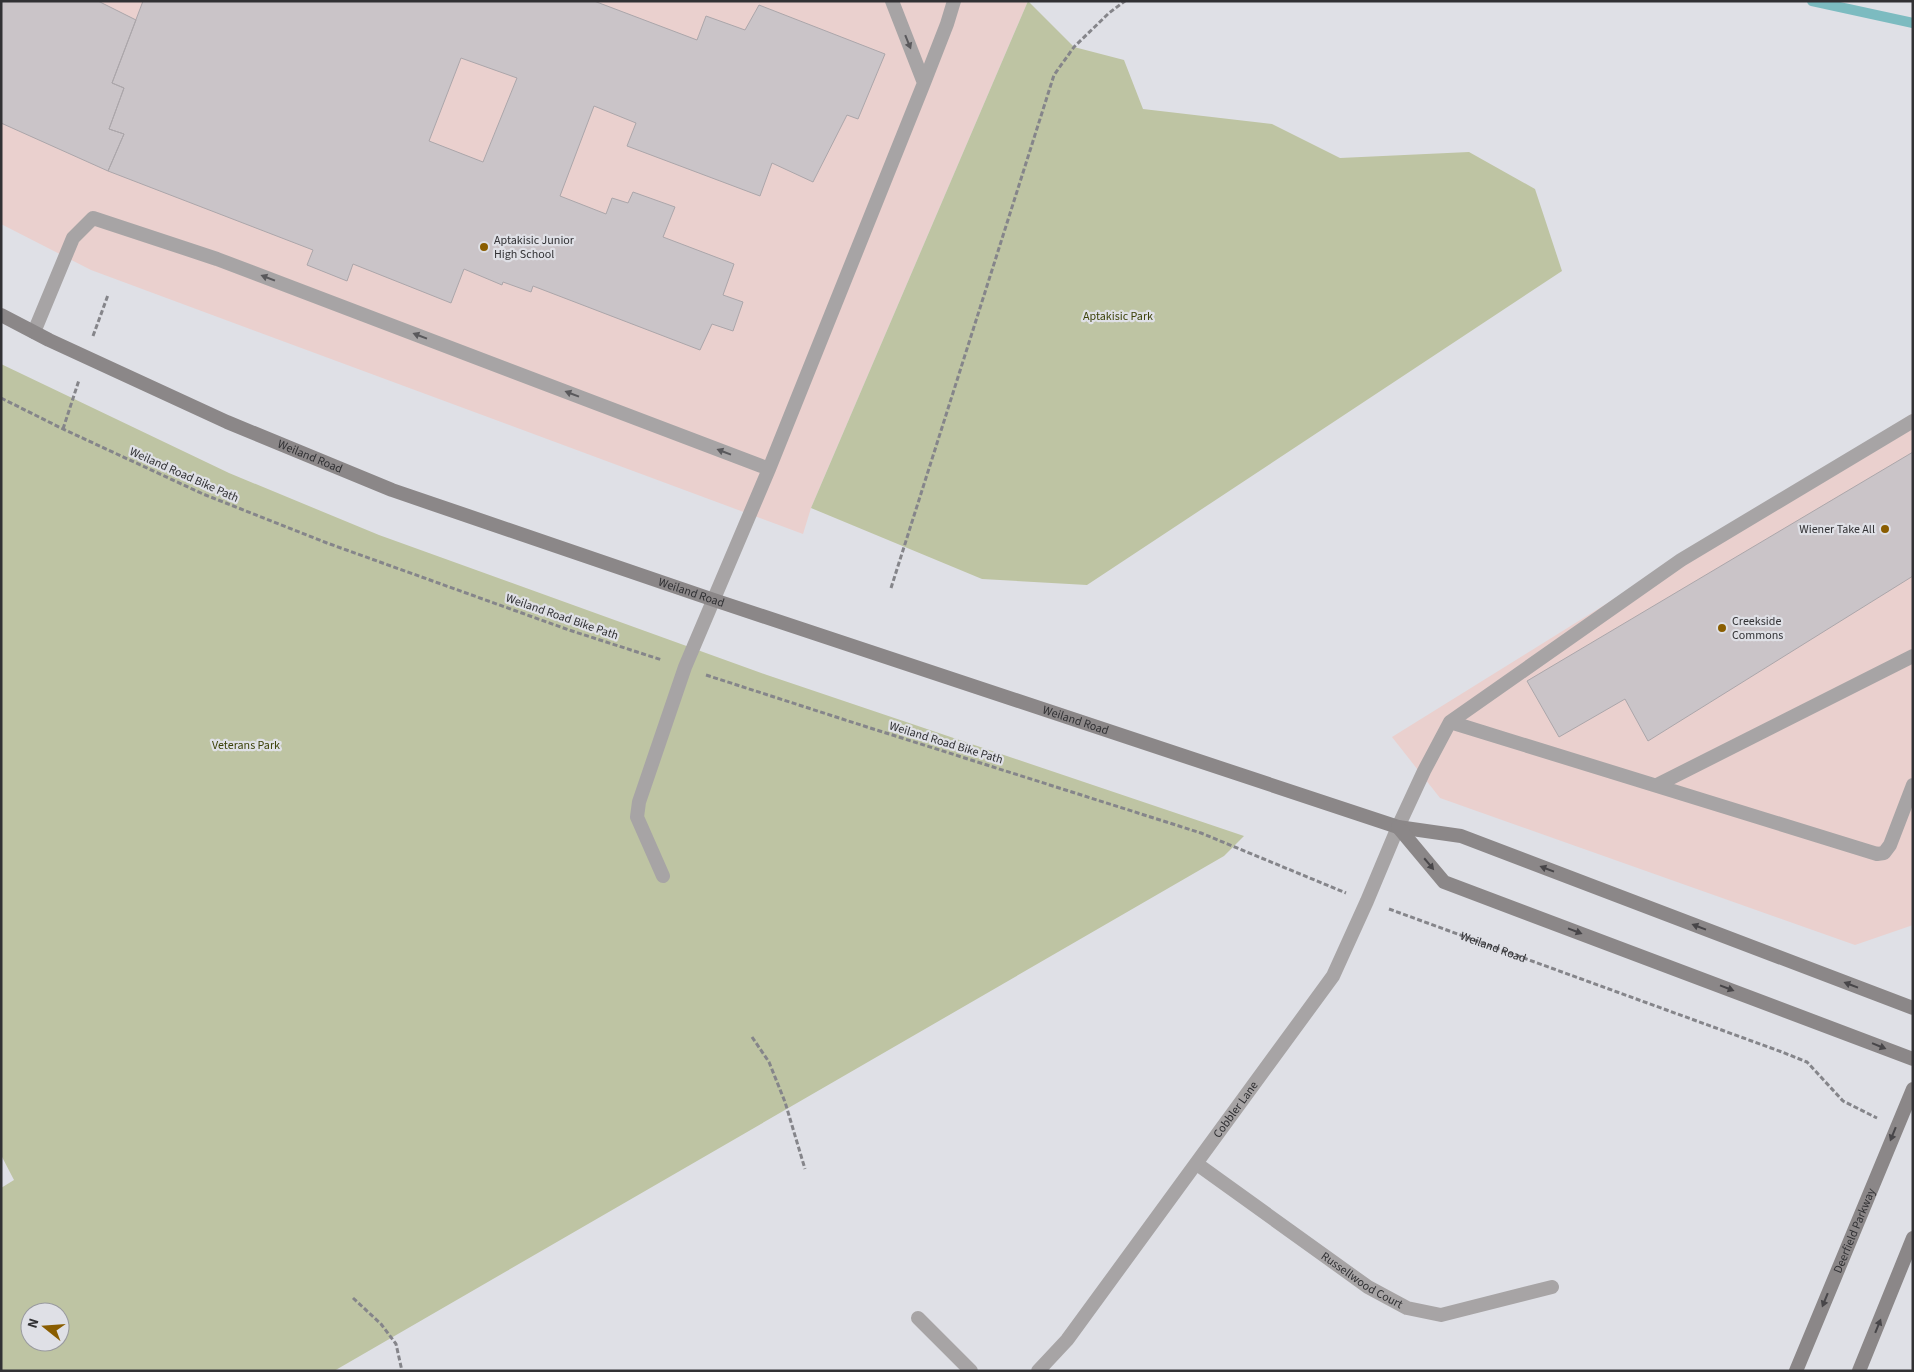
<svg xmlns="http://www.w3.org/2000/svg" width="1914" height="1372" viewBox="0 0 1914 1372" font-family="'Source Sans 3',sans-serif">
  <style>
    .commercial { fill: #ead0ce }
    .green { fill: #bec4a3; fill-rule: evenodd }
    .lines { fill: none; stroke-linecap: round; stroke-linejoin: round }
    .stream { stroke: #7cbbc0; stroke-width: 10 }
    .building { fill: #cac4c8; stroke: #aba6aa; fill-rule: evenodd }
    .path { stroke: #85858a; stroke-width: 3; stroke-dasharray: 5 2.5; stroke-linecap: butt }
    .service { stroke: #a7a4a5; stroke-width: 14 }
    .minor { stroke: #a7a4a5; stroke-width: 14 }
    .secondary { stroke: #8b8788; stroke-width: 14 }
    .oneway { fill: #5a595c }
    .oneway2 { fill: #484649 }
    .poi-dot { fill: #8a5d00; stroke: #dfe0e6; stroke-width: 2 }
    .labels { text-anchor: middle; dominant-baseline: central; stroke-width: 4.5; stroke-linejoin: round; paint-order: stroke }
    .poi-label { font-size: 12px; fill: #313134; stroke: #dfe0e6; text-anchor: start }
    .park-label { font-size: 12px; fill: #3c4209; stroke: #dfe0e6 }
    .street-label { font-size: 12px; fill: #313134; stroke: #dfe0e6 }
  </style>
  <rect width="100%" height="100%" fill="#dfe0e6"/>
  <!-- commercial -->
  <path class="commercial" d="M1,1H1028L811,508L803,534L91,270L1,224Z
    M1913,413V925L1855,945L1440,798L1392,737Z"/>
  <!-- green -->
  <path class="green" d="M1028,1L1074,47L1124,60L1143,109L1272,124L1340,158L1469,152L1535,189L1562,271L1087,585L982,579L811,508Z
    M1,364L229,473L379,535L767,675L1244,836L1224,856L334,1371H1V1188L14,1180L1,1155ZM30,1312H60V1342H30Z"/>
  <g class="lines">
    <!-- stream -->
    <path class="stream" d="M1812,1L1913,23"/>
  </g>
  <!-- building -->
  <path class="building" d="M1,1H98L136,20L112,83L124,88L109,129L124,134L108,171L1,123Z
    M143,1H594L697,40L706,16L745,30L759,5L885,54L858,119L847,115L813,182L772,163L760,196L627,146L636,123L594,106L560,196L606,214L612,198L628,203L633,192L675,207L663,237L734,264L723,295L743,302L733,331L712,324L700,350L533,286L531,292L503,282L502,285L464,269L451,303L353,264L347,281L307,265L313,250L108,171L124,134L109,129L124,88L112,83ZM461,58L517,78L483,162L429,141Z
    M1913,452V576L1648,741L1625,699L1559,737L1527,681Z"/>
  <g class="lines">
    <!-- path -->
    <g class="path">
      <path d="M93,336L108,295"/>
      <path d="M1,398L63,429L203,494L327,543L569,630L662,660"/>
      <path d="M63,429L79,380"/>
      <path d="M891,588L1054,75L1074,47L1109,13L1125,1"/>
      <path d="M706,675L864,726L1201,833L1346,893"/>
      <path id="s1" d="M1389,909L1782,1052L1807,1062L1843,1101L1877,1118"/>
      <path d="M752,1037L769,1062L785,1102L805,1169"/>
      <path d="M353,1298L381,1324L396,1344L402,1371"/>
    </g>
    <!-- service -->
    <path class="service" d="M892,1L924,83
      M34,332L73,238L93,218L217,259L769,469
      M1450,722L1681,560L1913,421
      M1657,785L1913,656
      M1398,827L1424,771L1450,722L1877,854L1884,853L1890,845L1913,785
      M663,876L637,817L639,802L685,667L769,469L924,83L947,24L954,1"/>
    <!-- minor -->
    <g class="minor">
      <path id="s2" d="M1197,1164L1368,1287L1407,1308L1441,1315L1552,1287"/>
      <path d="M918,1318L971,1371"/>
      <path id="s3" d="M1038,1371L1067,1340L1333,976L1367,901L1398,827"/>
    </g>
    <!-- secondary -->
    <g class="secondary">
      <path id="s4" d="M1,315L49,340L227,422L392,490L714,600L1398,827L1461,836L1913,1008"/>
      <path d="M1398,827L1444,882L1913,1059"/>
      <path id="s5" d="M1796,1371L1913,1089"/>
      <path d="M1859,1371L1913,1238"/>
    </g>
  </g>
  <!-- one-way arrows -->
  <defs><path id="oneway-solid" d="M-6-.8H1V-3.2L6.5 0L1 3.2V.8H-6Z" transform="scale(1.25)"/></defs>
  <g class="oneway">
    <use href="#oneway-solid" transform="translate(908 42) rotate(68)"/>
    <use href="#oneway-solid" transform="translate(268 278) rotate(-159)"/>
    <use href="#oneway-solid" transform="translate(420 336) rotate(-159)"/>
    <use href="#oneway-solid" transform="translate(572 394) rotate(-159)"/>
    <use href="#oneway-solid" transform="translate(724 452) rotate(-159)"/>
  </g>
  <g class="oneway2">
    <use href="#oneway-solid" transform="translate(1429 864) rotate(50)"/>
    <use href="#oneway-solid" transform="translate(1547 869) rotate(-159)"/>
    <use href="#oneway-solid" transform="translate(1699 927) rotate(-159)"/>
    <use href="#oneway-solid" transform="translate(1575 931) rotate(21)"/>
    <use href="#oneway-solid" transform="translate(1851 985) rotate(-159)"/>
    <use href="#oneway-solid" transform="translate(1727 988) rotate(21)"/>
    <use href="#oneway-solid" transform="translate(1879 1046) rotate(22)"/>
    <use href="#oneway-solid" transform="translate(1893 1134) rotate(112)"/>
    <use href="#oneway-solid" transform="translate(1825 1300) rotate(112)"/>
    <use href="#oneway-solid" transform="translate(1878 1326) rotate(-68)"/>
  </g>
  <!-- markers -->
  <g class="poi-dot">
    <circle cx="484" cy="247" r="5"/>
    <circle cx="1885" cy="529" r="5"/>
    <circle cx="1722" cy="628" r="5"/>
  </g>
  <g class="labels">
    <!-- poi labels -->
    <g class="poi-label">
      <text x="494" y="240">Aptakisic Junior<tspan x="494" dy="14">High School</tspan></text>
      <text x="1875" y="529" text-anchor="end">Wiener Take All</text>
      <text x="1732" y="621">Creekside<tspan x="1732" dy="14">Commons</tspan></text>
    </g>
    <!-- park labels -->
    <g class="park-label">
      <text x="1118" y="316">Aptakisic Park</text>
      <text x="246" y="745">Veterans Park</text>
    </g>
    <!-- street labels -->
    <g class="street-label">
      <text stroke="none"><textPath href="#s4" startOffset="340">Weiland Road</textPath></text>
      <text transform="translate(184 475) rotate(24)">Weiland Road Bike Path</text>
      <text stroke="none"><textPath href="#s4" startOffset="745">Weiland Road</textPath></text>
      <text transform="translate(562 617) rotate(19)">Weiland Road Bike Path</text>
      <text stroke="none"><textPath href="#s4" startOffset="1150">Weiland Road</textPath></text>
      <text transform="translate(946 743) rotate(17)">Weiland Road Bike Path</text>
      <text stroke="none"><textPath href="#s1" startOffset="111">Weiland Road</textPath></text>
      <text stroke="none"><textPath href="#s3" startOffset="328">Cobbler Lane</textPath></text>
      <text stroke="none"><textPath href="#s5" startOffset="152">Deerfield Parkway</textPath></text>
      <text stroke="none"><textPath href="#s2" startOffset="202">Russellwood Court</textPath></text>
    </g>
  </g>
  <!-- border -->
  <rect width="1914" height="1372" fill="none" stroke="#313134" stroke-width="5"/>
  <!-- north arrow -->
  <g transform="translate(45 1327) rotate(287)"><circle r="24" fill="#dfe0e6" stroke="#999a9f"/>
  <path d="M0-4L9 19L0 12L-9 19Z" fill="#8a5d00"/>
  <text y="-8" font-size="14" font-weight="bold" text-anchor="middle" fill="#313134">N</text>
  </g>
</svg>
